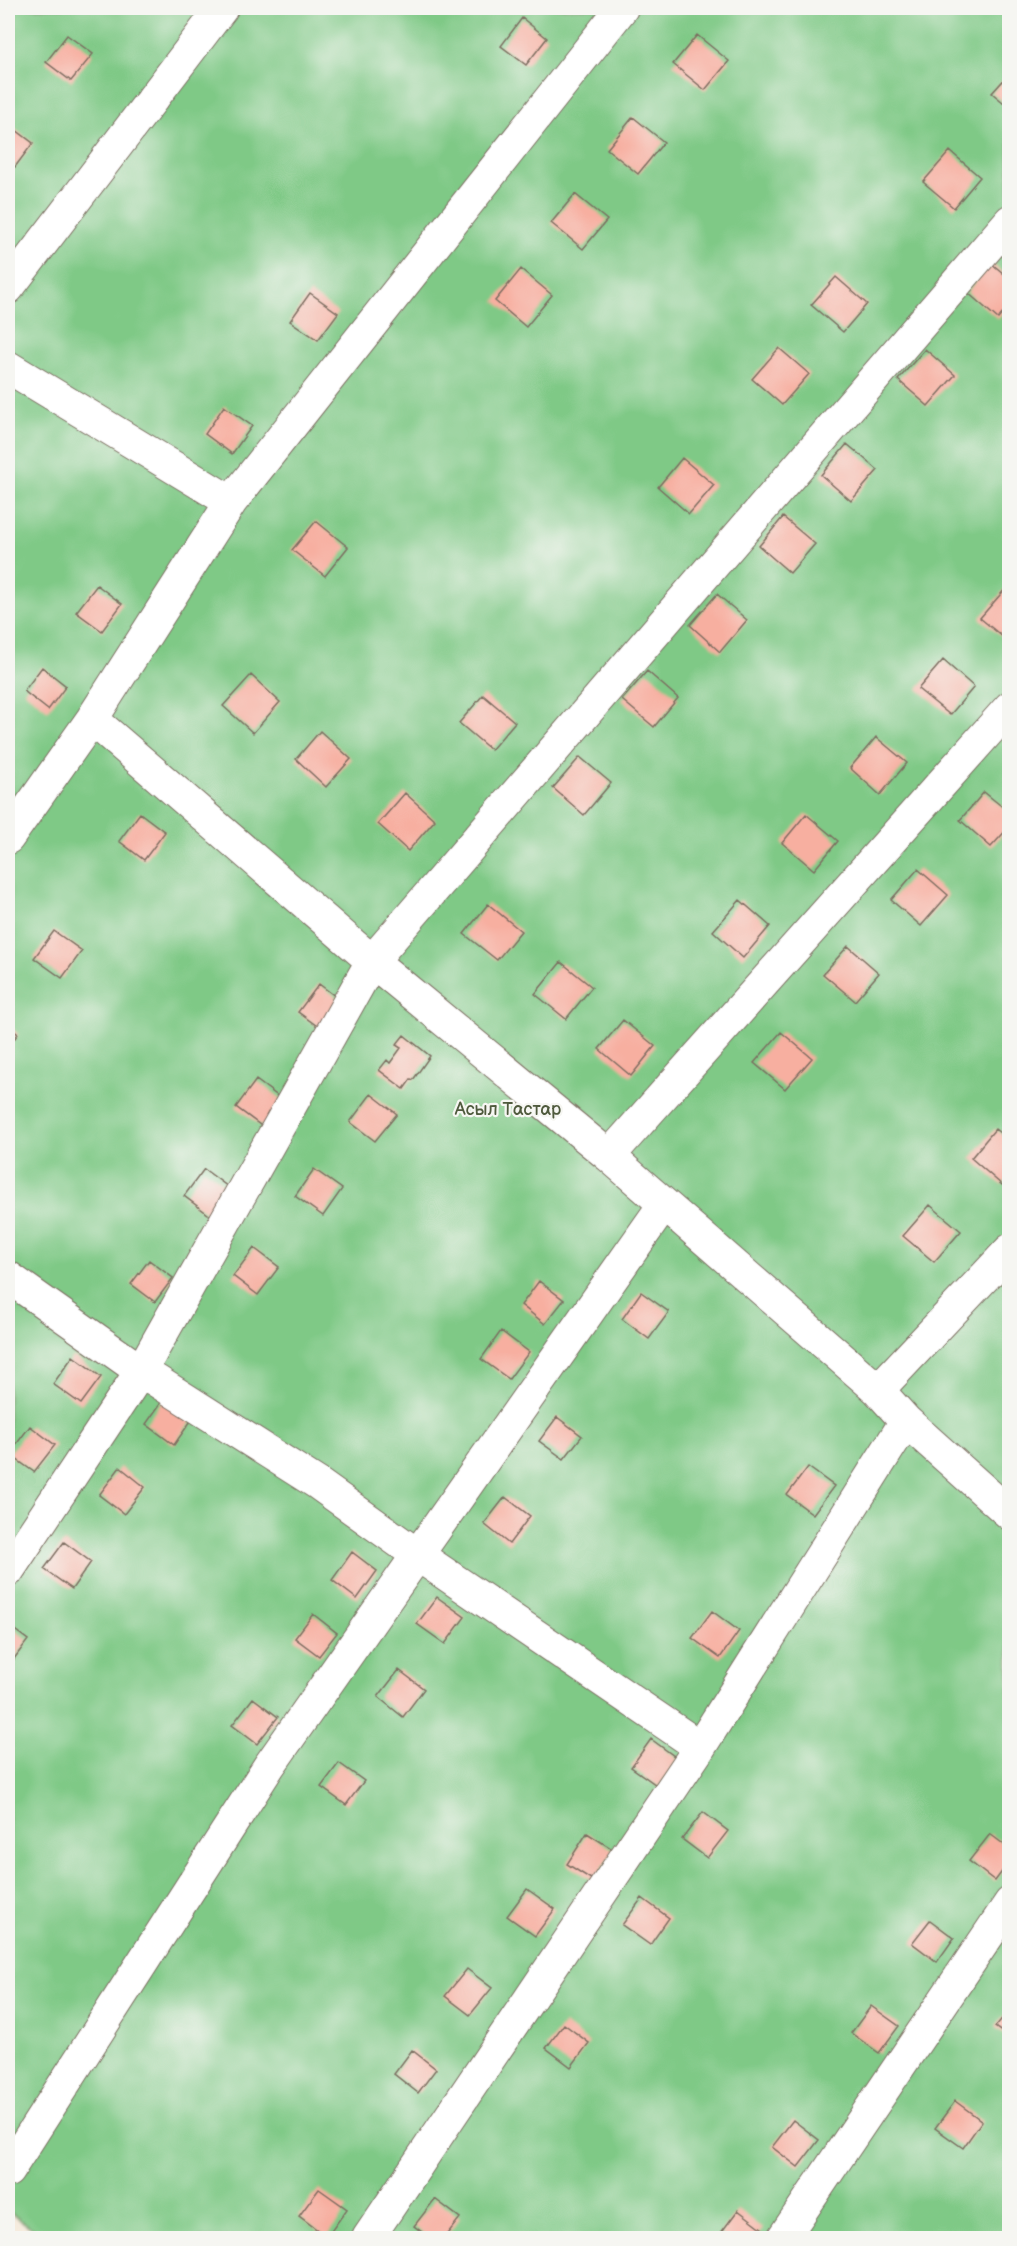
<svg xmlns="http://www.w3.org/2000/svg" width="1017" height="2246" viewBox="0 0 1017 2246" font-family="'Balsamiq Sans',sans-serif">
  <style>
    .green { fill: #7fc986; stroke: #5d7a52; stroke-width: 1.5 }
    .building { fill: #f7afa0 }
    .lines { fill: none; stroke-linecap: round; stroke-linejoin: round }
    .minor-casing { stroke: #7c6d60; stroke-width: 34 }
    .minor { stroke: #fff; stroke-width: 32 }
    .labels { text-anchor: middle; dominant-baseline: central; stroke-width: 4.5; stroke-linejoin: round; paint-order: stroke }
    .park-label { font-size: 18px; fill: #4f5a3d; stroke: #f6f6f2 }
  </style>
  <rect width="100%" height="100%" fill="#f6f6f2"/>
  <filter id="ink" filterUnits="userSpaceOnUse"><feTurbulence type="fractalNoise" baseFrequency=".0167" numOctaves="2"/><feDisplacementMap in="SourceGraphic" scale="12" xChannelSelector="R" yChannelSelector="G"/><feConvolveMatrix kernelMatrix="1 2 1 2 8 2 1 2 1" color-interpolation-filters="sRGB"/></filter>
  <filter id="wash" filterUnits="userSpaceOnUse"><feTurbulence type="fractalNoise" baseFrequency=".008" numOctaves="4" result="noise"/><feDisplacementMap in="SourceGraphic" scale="24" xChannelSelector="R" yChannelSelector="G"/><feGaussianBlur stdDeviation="1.35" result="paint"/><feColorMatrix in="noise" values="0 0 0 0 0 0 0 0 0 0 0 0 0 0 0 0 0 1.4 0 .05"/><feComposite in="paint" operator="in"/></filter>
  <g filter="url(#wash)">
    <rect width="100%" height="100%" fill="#f5eadb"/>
    <!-- green -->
    <path class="green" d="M8,8H1009V2238H46L8,2211Z"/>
    <g id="blocks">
      <!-- building -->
      <path class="building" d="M522,18L547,38L526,65L501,46Z
        M67,35L93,54L71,81L46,62Z
        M697,35L729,61L705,90L673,64Z
        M1010,73V108L992,93Z
        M633,117L664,142L638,174L607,149Z
        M8,124L33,143L15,167L8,162Z
        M950,151L980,177L954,208L923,182Z
        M575,194L607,220L583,249L551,223Z
        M991,263L1010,279V305L998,319L967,292Z
        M521,269L552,295L526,327L495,301Z
        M836,277L867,304L843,332L811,305Z
        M310,293L338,313L318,340L290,321Z
        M779,348L809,374L782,405L752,379Z
        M925,349L955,375L928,406L898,380Z
        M224,406L252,426L232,454L205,434Z
        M847,444L878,470L851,501L821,475Z
        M682,458L714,485L689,514L658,487Z
        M783,517L815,544L790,573L759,546Z
        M316,521L348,547L325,576L292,550Z
        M97,585L122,604L102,631L76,612Z
        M1007,587L1010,589V643L980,618Z
        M717,594L747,620L720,652L690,625Z
        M943,660L974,687L950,715L918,689Z
        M42,667L66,686L48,710L24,691Z
        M647,671L678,698L654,727L622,700Z
        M251,675L280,702L253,733L223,706Z
        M483,695L515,722L491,750L459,723Z
        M320,731L351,759L326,787L296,759Z
        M876,737L907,763L880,795L850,768Z
        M580,757L611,783L584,815L553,788Z
        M984,792L1010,813V826L991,847L960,820Z
        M405,793L435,820L408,851L378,824Z
        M140,813L165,832L144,860L119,841Z
        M806,814L838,841L814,870L782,843Z
        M918,869L948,895L921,926L891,900Z
        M740,900L770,926L743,958L713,931Z
        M488,904L521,931L497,960L464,934Z
        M54,931L82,951L62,978L34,958Z
        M848,946L879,973L855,1001L823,974Z
        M561,962L592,987L566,1019L535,994Z
        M319,984L344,1003L324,1031L298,1012Z
        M623,1020L655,1046L631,1076L599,1049Z
        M8,1026L18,1034L8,1047Z
        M781,1032L812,1058L785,1089L754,1063Z
        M404,1035L430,1056L413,1080L411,1079L404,1089L379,1070L387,1060L390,1063L401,1048L396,1045Z
        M256,1080L283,1100L264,1128L236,1107Z
        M371,1094L397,1114L375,1141L350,1122Z
        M995,1129L1010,1141V1176L1002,1185L971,1158Z
        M204,1169L232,1190L212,1217L184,1196Z
        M314,1169L342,1189L323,1216L295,1196Z
        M930,1205L961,1231L934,1262L903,1236Z
        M254,1248L279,1267L258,1295L233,1276Z
        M149,1260L173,1278L155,1302L131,1284Z
        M539,1281L564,1300L545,1324L521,1305Z
        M641,1292L669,1312L649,1339L622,1319Z
        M501,1331L529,1352L509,1379L481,1359Z
        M73,1356L101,1377L81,1404L53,1384Z
        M165,1397L193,1418L174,1445L146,1424Z
        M557,1417L582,1436L564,1459L539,1441Z
        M30,1426L55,1445L34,1472L9,1454Z
        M120,1467L145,1487L124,1514L99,1495Z
        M808,1467L834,1486L813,1514L787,1495Z
        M505,1497L530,1516L509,1544L484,1524Z
        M64,1542L91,1562L72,1589L44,1569Z
        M352,1552L377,1571L357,1599L332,1580Z
        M437,1597L465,1617L445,1644L417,1624Z
        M712,1611L739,1631L720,1658L692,1638Z
        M313,1614L337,1633L319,1656L295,1638Z
        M8,1625L28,1640L8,1667Z
        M399,1670L424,1689L403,1717L378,1697Z
        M253,1698L278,1717L257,1744L232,1725Z
        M651,1739L678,1759L659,1787L631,1767Z
        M339,1763L364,1781L346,1805L321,1787Z
        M703,1812L728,1831L707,1858L682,1839Z
        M587,1833L614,1850L594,1881L567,1864Z
        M990,1834L1010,1849V1861L995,1881L969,1861Z
        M527,1889L555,1909L535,1936L507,1916Z
        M642,1898L669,1918L650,1945L622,1925Z
        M930,1920L954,1938L937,1962L912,1943Z
        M467,1969L492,1988L470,2015L445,1996Z
        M871,2006L899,2026L879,2053L851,2033Z
        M1010,2009V2038L995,2027Z
        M564,2024L589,2043L571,2067L546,2048Z
        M412,2050L436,2069L418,2093L394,2074Z
        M955,2101L982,2121L963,2148L935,2128Z
        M793,2120L819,2140L798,2167L772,2147Z
        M319,2189L347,2209L327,2237L299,2216Z
        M435,2199L460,2218L444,2238H430L414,2226Z
        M738,2210L763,2229L755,2238H727L720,2234Z"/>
    </g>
  </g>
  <g filter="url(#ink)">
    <use href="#blocks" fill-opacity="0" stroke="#7c6d60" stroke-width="1.5"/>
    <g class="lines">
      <defs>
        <path id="minor" d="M8,288L222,8
          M8,367L231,502
          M92,719L372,961L609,1156L878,1390L906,1421L1010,1514
          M8,838L92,719L231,502L622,8
          M609,1156L1010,707
          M8,1277L141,1371L317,1483L419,1556L700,1747
          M878,1390L1010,1250
          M8,1571L141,1371L372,961L1010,221
          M8,2171L269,1766L663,1206
          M368,2238L700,1747L906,1421
          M783,2238L1010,1903"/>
      </defs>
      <!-- minor casing -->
      <use href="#minor" class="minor-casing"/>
      <!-- minor -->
      <use href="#minor" class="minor"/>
    </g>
  </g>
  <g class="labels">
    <!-- park labels -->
    <g class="park-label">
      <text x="508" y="1109">Асыл Тастар</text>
    </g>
  </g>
  <!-- margin -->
  <rect width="1017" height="2246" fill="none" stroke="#f6f6f2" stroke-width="30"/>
</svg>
